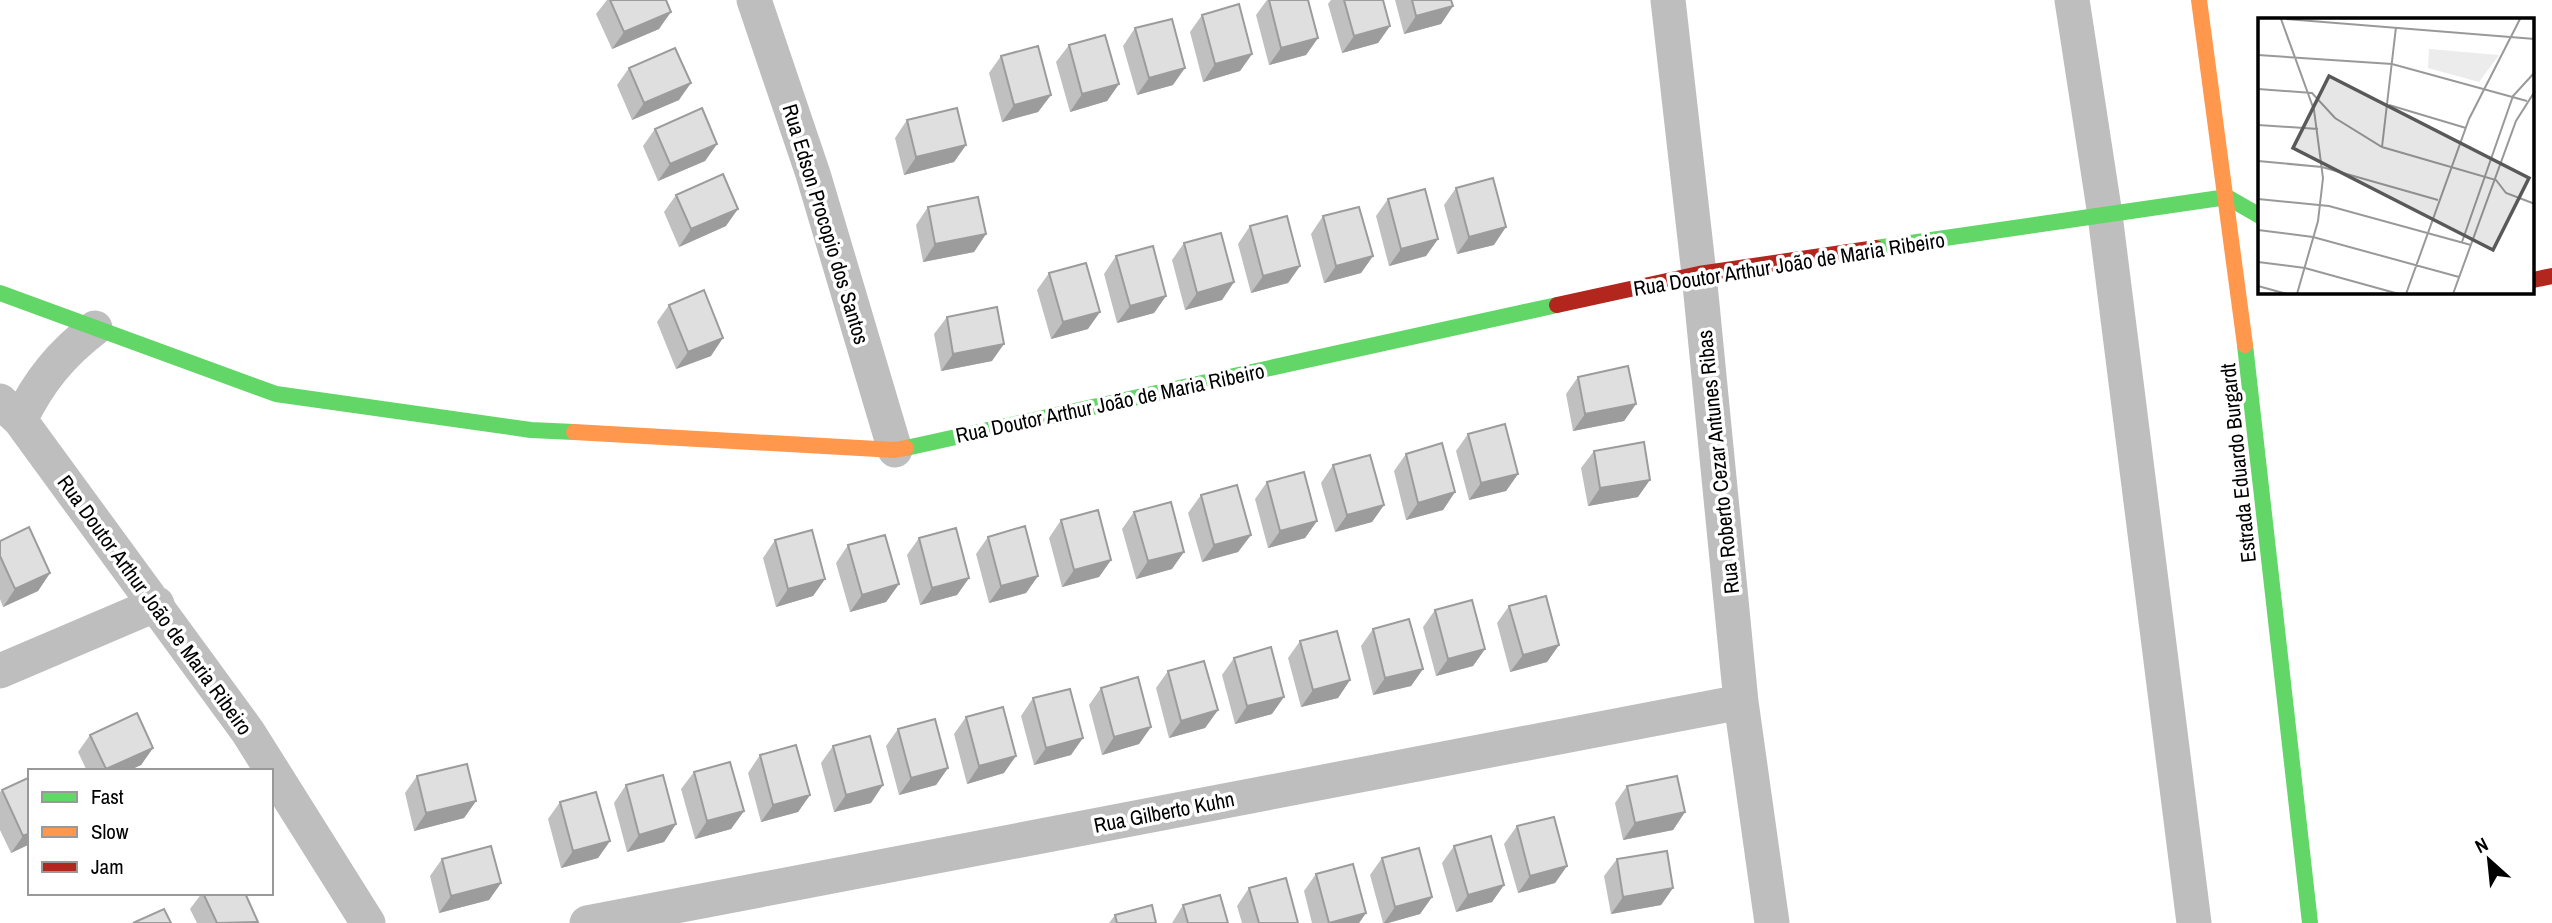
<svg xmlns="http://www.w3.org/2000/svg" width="2552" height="923" viewBox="0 0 2552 923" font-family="'Archivo Narrow',sans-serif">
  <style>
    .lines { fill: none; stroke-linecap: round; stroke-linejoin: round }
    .street { stroke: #bebebe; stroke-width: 35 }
    .fast { stroke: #63d668; stroke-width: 16 }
    .slow { stroke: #ff974d; stroke-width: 16 }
    .jam { stroke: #b3261e; stroke-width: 16 }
    .wall { fill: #c0c0c0 }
    .shaded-wall { fill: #9c9c9c }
    .building { fill: #dfdfdf; stroke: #9c9c9c; stroke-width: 2 }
    .labels { text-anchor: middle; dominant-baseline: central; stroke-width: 7; stroke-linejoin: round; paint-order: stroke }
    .street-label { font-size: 21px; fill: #000; stroke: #fff }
    .inset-road { fill: none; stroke: #999; stroke-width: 2 }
    .view { fill: #595959; fill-opacity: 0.15; stroke: #595959; stroke-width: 3.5 }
    .inset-edge { fill: none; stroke: #000; stroke-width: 3.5 }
  </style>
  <rect width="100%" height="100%" fill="#fff"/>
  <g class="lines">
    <!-- street -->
    <path class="street" d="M754,0L813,174L895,450
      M1668,0L1699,274L1741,702L1772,923
      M2072,0L2105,215L2194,923
      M0,401L20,420L248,732L368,923
      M20,420C39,381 61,354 95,328
      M0,671L157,604
      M587,923L1741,702"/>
    <!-- fast -->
    <path class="fast" d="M1876,248L2227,197L2260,216
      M0,293L276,394L531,430L574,432
      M2245,345L2310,923
      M906,448L1557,305"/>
    <!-- slow -->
    <path class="slow" d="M2199,0L2245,345
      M574,432L895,450L906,448"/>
    <!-- jam -->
    <path class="jam" d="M2533,280L2552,276
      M1557,305L1699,274L1876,248"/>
  </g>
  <!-- wall -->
  <path class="wall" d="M607,0H666L659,29L612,49L596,14Z
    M1267,0H1308L1318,38L1306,55L1269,65L1256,15Z
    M1331,0H1383L1390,26L1378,43L1342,53L1328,4Z
    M1395,0H1451L1453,6L1441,24L1404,34Z
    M1202,15L1252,54L1240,71L1203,82L1190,32Z
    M1135,28L1173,85L1137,95L1123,46Z
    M1069,45L1119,84L1107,101L1070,112L1056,62Z
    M1001,56L1051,95L1038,112L1002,122L989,73Z
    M629,68L679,100L632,120L617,85Z
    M907,120L966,145L954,162L904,175L895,138Z
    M655,129L717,144L705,161L658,181L643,146Z
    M1456,188L1494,245L1457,254L1444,205Z
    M676,195L726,226L679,247L664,212Z
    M1388,199L1438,239L1426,256L1389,266L1376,216Z
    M928,207L986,234L974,252L923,262L916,225Z
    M1323,216L1373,256L1361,273L1324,283L1311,234Z
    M1250,226L1300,266L1288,283L1251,293L1238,244Z
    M1184,243L1234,282L1222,300L1185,310L1172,260Z
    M1116,256L1166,296L1154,313L1117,323L1104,274Z
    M1049,273L1088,329L1051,339L1037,290Z
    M669,305L711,356L676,369L657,322Z
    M947,317L992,361L941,371L934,334Z
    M1578,377L1636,404L1624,421L1573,431L1566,394Z
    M1468,434L1518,474L1506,491L1469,500L1456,451Z
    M1594,451L1638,497L1588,506L1581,468Z
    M1406,454L1455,492L1443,510L1406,520L1394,471Z
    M1333,465L1384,505L1372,522L1335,532L1321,483Z
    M1267,482L1317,521L1305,538L1268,548L1255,499Z
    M1201,495L1251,535L1238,552L1202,562L1188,513Z
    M1134,512L1172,569L1136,579L1122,529Z
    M1061,520L1111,560L1099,577L1062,587L1049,538Z
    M988,537L1038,576L1026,593L989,603L976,554Z
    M919,538L969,578L957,595L920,605L907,555Z
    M775,540L825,579L813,596L776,607L763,558Z
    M0,541L50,573L38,591L3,607L0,599Z
    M848,545L899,584L886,602L850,612L836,563Z
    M1509,606L1559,645L1547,662L1510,672L1497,623Z
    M1435,610L1485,649L1473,666L1436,676L1423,627Z
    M1373,629L1423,669L1411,686L1373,695L1361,646Z
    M1300,641L1350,680L1338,698L1301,707L1288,658Z
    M1234,658L1272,714L1235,724L1222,675Z
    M1168,671L1218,710L1205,728L1169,738L1156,688Z
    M1101,688L1151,727L1139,744L1102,755L1089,705Z
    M1033,698L1071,755L1034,765L1021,716Z
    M966,717L1004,773L967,784L954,734Z
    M898,729L948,768L936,785L899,795L886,746Z
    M90,735L153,748L141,765L128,771H87L78,752Z
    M833,746L871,803L834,812L821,763Z
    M760,755L810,795L798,812L761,822L748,773Z
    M694,772L744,811L731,829L695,839L681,789Z
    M417,776L476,801L464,818L414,831L405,793Z
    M626,785L676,824L664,842L627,852L614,803Z
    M1627,786L1685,812L1673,830L1623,840L1615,803Z
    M2,790L30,844L11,853L0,830V792Z
    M560,802L610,841L598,858L561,868L548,819Z
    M1517,826L1567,866L1555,883L1518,893L1504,844Z
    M1454,846L1504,885L1492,902L1456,912L1442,863Z
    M1382,858L1432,897L1420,914L1388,923H1383L1370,875Z
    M442,859L501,883L489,900L439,913L430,876Z
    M1617,859L1673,888L1661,905L1611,914L1604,876Z
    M1316,874L1366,913L1359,923H1312L1304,891Z
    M1249,888L1298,923H1242L1237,906Z
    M202,893H245L258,923H197L190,909Z
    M1183,905L1228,923H1172Z
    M1115,915L1156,923H1109Z"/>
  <!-- shaded-wall -->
  <path class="shaded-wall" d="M1453,6L1441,24L1404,34L1416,16Z
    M671,12L659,29L612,49L624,32Z
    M1390,26L1378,43L1342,53L1354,36Z
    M1318,38L1306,55L1269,65L1281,48Z
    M1252,54L1240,71L1203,82L1215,64Z
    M1185,68L1173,85L1137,95L1149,78Z
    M691,83L679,100L632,120L644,103Z
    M1119,84L1107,101L1070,112L1082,94Z
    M1051,95L1038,112L1002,122L1014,105Z
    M717,144L705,161L658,181L670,164Z
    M966,145L954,162L904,175L916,157Z
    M738,209L726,226L679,247L691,229Z
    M1506,227L1494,245L1457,254L1469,237Z
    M986,234L974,252L923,262L935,244Z
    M1438,239L1426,256L1389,266L1401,249Z
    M1373,256L1361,273L1324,283L1336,266Z
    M1300,266L1288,283L1251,293L1263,276Z
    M1234,282L1222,300L1185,310L1197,293Z
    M1166,296L1154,313L1117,323L1130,306Z
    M1100,312L1088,329L1051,339L1063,322Z
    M723,338L711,356L676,369L688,352Z
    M1004,344L992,361L941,371L953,354Z
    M1636,404L1624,421L1573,431L1585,414Z
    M1518,474L1506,491L1469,500L1481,483Z
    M1650,480L1638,497L1588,506L1600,488Z
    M1455,492L1443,510L1406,520L1418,503Z
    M1384,505L1372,522L1335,532L1347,515Z
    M1317,521L1305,538L1268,548L1280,531Z
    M1251,535L1238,552L1202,562L1214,545Z
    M1184,552L1172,569L1136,579L1148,561Z
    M1111,560L1099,577L1062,587L1074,570Z
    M50,573L38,591L3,607L15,589Z
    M1038,576L1026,593L989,603L1001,586Z
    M969,578L957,595L920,605L932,588Z
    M825,579L813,596L776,607L788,589Z
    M899,584L886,602L850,612L862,595Z
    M1559,645L1547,662L1510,672L1523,655Z
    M1485,649L1473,666L1436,676L1448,659Z
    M1423,669L1411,686L1373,695L1385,678Z
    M1350,680L1338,698L1301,707L1313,690Z
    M1284,697L1272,714L1235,724L1247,706Z
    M1218,710L1205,728L1169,738L1181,721Z
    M1151,727L1139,744L1102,755L1114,737Z
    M1083,738L1071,755L1034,765L1046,748Z
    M153,748L141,765L128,771H105L106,769Z
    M1016,756L1004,773L967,784L979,766Z
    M948,768L936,785L899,795L911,778Z
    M883,785L871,803L834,812L846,795Z
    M810,795L798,812L761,822L773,805Z
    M476,801L464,818L414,831L426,813Z
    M744,811L731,829L695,839L707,821Z
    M1685,812L1673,830L1623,840L1635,823Z
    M676,824L664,842L627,852L639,835Z
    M30,833V844L11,853L23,836Z
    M610,841L598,858L561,868L573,851Z
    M1567,866L1555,883L1518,893L1530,876Z
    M501,883L489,900L439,913L451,896Z
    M1504,885L1492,902L1456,912L1468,895Z
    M1673,888L1661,905L1611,914L1623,897Z
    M1432,897L1420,914L1388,923H1384L1395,907Z
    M1366,913L1359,923H1331Z"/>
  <!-- building -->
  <path class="building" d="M610,0H666L671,12L624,32Z
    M1269,0H1308L1318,38L1281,48Z
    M1344,0H1383L1390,26L1354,36Z
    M1412,0H1451L1453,6L1416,16Z
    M1239,4L1252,54L1215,64L1202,15Z
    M1172,19L1185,68L1149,78L1135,28Z
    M1105,35L1119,84L1082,94L1069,45Z
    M1038,46L1051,95L1014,105L1001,56Z
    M675,48L691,83L644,103L629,68Z
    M702,108L717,144L670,164L655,129Z
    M957,108L966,145L916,157L907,120Z
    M723,174L738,209L691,229L676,195Z
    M1493,178L1506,227L1469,237L1456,188Z
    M1425,189L1438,239L1401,249L1388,199Z
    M978,197L986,234L935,244L928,207Z
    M1359,207L1373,256L1336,266L1323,216Z
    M1287,216L1300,266L1263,276L1250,226Z
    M1221,233L1234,282L1197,293L1184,243Z
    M1153,246L1166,296L1130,306L1116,256Z
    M1086,263L1100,312L1063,322L1049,273Z
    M704,290L723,338L688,352L669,305Z
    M997,307L1004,344L953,354L947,317Z
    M1628,366L1636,404L1585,414L1578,377Z
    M1505,424L1518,474L1481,483L1468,434Z
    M1644,442L1650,480L1600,488L1594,451Z
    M1442,443L1455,492L1418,503L1406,454Z
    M1370,455L1384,505L1347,515L1333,465Z
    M1304,472L1317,521L1280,531L1267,482Z
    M1237,485L1251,535L1214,545L1201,495Z
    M1171,502L1184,552L1148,561L1134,512Z
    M1098,510L1111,560L1074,570L1061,520Z
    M1025,526L1038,576L1001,586L988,537Z
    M29,527L50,573L15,589L0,556V541Z
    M956,528L969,578L932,588L919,538Z
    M812,530L825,579L788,589L775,540Z
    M885,535L899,584L862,595L848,545Z
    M1546,596L1559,645L1523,655L1509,606Z
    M1472,600L1485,649L1448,659L1435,610Z
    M1409,619L1423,669L1385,678L1373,629Z
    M1337,631L1350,680L1313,690L1300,641Z
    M1271,647L1284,697L1247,706L1234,658Z
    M1204,661L1218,710L1181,721L1168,671Z
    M1138,677L1151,727L1114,737L1101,688Z
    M1070,689L1083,738L1046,748L1033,698Z
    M1003,707L1016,756L979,766L966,717Z
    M137,713L153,748L106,769L90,735Z
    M935,719L948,768L911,778L898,729Z
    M870,736L883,785L846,795L833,746Z
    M796,745L810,795L773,805L760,755Z
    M730,762L744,811L707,821L694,772Z
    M467,764L476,801L426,813L417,776Z
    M663,775L676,824L639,835L626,785Z
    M1677,776L1685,812L1635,823L1627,786Z
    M30,777V833L23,836L2,790Z
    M596,792L610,841L573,851L560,802Z
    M1554,817L1567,866L1530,876L1517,826Z
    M1491,836L1504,885L1468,895L1454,846Z
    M491,846L501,883L451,896L442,859Z
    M1419,848L1432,897L1395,907L1382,858Z
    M1667,851L1673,888L1623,897L1617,859Z
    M1353,864L1366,913L1329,923L1316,874Z
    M1286,878L1298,923H1259L1249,888Z
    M203,893H245L258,922L217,923Z
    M1220,895L1228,923H1188L1183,905Z
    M1152,905L1156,923H1117L1115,915Z
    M164,909L171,923H133Z"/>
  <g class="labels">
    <!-- street labels -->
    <g class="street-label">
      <text transform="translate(826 224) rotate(73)">Rua Edson Procopio dos Santos</text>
      <text transform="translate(1789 264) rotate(-9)">Rua Doutor Arthur João de Maria Ribeiro</text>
      <text transform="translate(1110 403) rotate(-12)">Rua Doutor Arthur João de Maria Ribeiro</text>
      <text transform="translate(1718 462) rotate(-96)">Rua Roberto Cezar Antunes Ribas</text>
      <text transform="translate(2238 463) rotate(-96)">Estrada Eduardo Burgardt</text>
      <text transform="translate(155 605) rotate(54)">Rua Doutor Arthur João de Maria Ribeiro</text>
      <text transform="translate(1164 812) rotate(-11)">Rua Gilberto Kuhn</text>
    </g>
  </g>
  <!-- overview -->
  <g transform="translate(2258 18)">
    <rect width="276" height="276" fill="#fff"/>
    <path d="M171,31L241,37L221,64L170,50Z" fill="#ececec"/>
    <path class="inset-road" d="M23,1L56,92L65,160L60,203L39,276M28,1L277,21M0,37L134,46L269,83M0,71L54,75L77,100L124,129L238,162L248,175L277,186M131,87L208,110M0,107L60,111M124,129L138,9M0,143L64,149L180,182M0,181L71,188L213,227M0,212L55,219L201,259M204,224L255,78L277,54M0,244L47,250L141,276M0,268L29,276M148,276L211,101L262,1M195,276L258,103L277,73"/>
    <path class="view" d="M71,58L271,160L235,232L35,130Z"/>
    <rect width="276" height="276" class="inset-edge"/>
  </g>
  <!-- legend -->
  <rect x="28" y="769" width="245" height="126" fill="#ffffff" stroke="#999999" stroke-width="2"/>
  <rect x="42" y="792" width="35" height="10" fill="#63d668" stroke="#999999" stroke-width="2"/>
  <text x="91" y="804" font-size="21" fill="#000000">Fast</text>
  <rect x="42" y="827" width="35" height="10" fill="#ff974d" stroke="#999999" stroke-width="2"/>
  <text x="91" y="839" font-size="21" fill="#000000">Slow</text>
  <rect x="42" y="862" width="35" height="10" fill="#b3261e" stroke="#999999" stroke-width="2"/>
  <text x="91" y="874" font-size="21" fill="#000000">Jam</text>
  <!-- north arrow -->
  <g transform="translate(2489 860) rotate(333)" stroke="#ffffff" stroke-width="5" paint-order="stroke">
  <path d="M0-5L12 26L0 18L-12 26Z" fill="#000000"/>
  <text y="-10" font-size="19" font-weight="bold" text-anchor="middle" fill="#000000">N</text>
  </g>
</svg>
